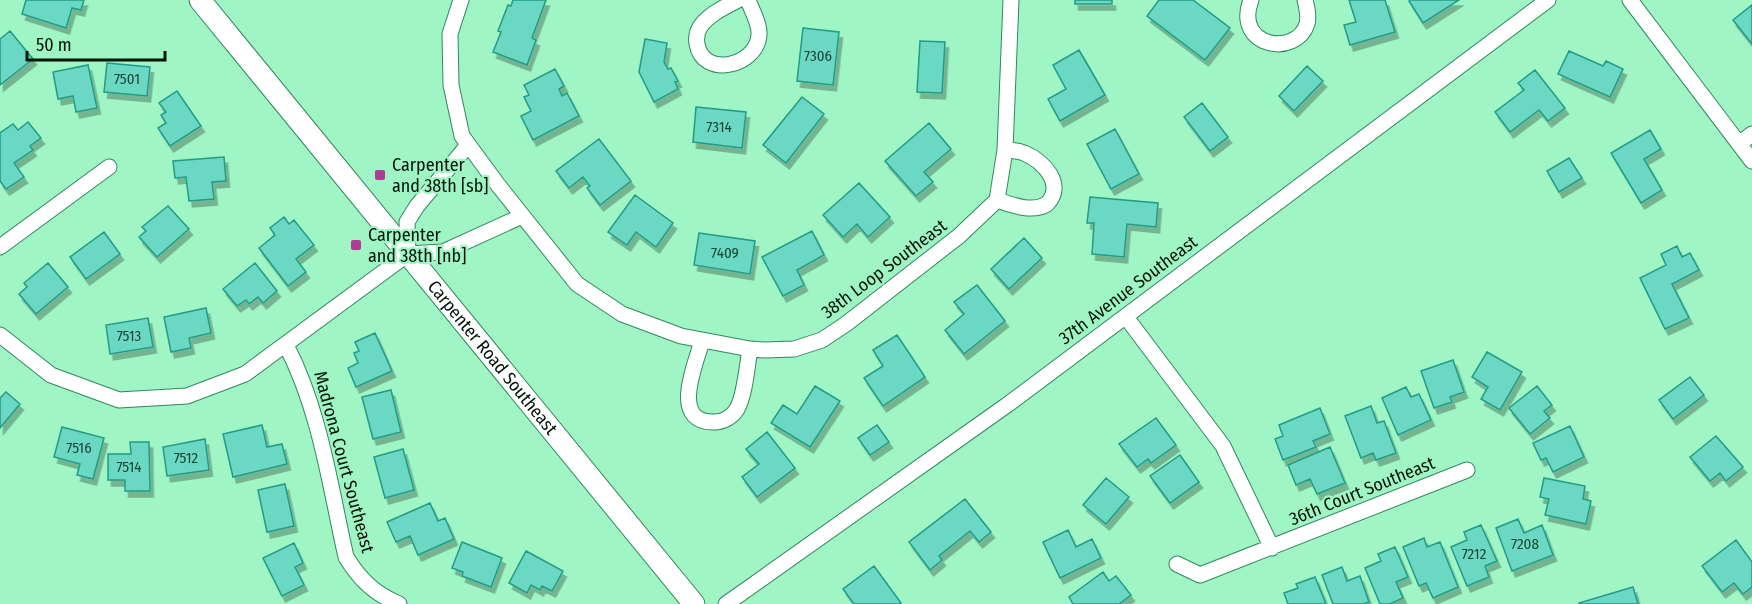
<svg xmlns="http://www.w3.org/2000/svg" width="1752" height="604" viewBox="0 0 1752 604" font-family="'Fira Sans Condensed',sans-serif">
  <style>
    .building { fill: #6bd8c2; stroke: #219b87; stroke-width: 1.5; filter: url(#shadow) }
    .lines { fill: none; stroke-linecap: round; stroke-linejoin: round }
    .street-casing { stroke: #31885d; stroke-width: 17 }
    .secondary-casing { stroke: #31885d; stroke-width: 23 }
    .street { stroke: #fff; stroke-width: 15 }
    .secondary { stroke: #fff; stroke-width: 21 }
    .poi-dot { fill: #b03b94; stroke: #a0f5c5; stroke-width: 2 }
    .labels { text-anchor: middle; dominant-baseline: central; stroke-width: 4.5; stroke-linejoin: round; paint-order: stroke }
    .number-label { font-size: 15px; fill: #1b4436 }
    .poi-label { font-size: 18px; fill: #001307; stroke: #a0f5c5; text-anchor: start }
    .street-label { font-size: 18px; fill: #001307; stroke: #a0f5c5 }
  </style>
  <defs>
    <filter id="shadow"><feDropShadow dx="3.5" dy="6" stdDeviation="0" flood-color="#0004"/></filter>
  </defs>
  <rect width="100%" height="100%" fill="#a0f5c5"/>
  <!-- building -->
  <path class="building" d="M26,0H84L81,10L72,8L66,28L22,14Z
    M513,0H546L532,38L536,40L527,65L493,52L501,32L498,31L508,5L511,6Z
    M1075,0H1112V4H1075Z
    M1159,0H1193L1230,28L1205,60L1147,16Z
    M1349,0H1385L1395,32L1350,45L1344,25L1356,22Z
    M1410,0H1459L1423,23L1409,1Z
    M1752,5V44L1733,20Z
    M803,28L839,32L833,85L797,81Z
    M10,31L33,59L0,85V39Z
    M645,39L667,43L664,62L668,69L671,68L678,81L675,82L678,89L654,102L639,72Z
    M920,41L945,42L942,93L917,92Z
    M1079,50L1105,95L1060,121L1048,99L1066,89L1053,65Z
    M1569,51L1603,66L1606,61L1623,69L1610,97L1558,74Z
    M107,63L150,67L147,96L104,92Z
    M88,65L97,108L76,112L73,96L58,99L53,72Z
    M1307,66L1323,81L1294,111L1279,96Z
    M555,69L564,86L559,89L562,96L567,93L579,116L533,140L521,116L531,111L524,97L529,95L524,85Z
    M1535,70L1565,108L1548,121L1539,110L1510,132L1495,112L1524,90L1518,83Z
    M177,91L201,126L170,146L158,128L166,123L161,115L166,112L159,103Z
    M802,97L824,114L786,163L763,145Z
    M1202,103L1228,137L1210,151L1184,117Z
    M696,107L746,112L742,148L693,142Z
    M28,122L41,138L30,146L33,150L14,163L24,177L6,189L0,181V133L13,124L18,130Z
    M929,123L951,149L924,172L933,182L916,196L885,161Z
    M1115,129L1139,174L1111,189L1087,144Z
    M1650,130L1661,149L1644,159L1662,190L1641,203L1611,153Z
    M599,139L631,181L600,205L587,188L590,186L583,177L569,188L556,171Z
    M224,157L226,181L212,182L214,199L189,201L186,177L175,178L173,161Z
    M1569,158L1582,178L1559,192L1547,171Z
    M859,183L890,217L868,237L857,224L843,237L823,215Z
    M635,195L673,223L656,247L636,232L627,245L608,232Z
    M1090,197L1158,203L1156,227L1127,224L1124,257L1092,254L1094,223H1087Z
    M168,206L189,229L157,257L139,237L146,231L142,227Z
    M284,217L289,224L294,220L314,245L296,259L306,272L288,286L259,248L275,235L270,228Z
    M812,231L824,255L797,270L804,285L783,296L762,257Z
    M104,232L120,254L86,279L70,257Z
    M699,233L755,241L750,274L694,265Z
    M1024,238L1042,258L1009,289L991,269Z
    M1677,246L1682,257L1690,253L1699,270L1672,284L1689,318L1665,329L1640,278L1666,265L1661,254Z
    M48,263L68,287L36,314L19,294L27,287L24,283Z
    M255,263L277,291L263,303L258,297L249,304L246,300L237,306L223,289Z
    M977,285L1005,321L964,354L945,330L964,314L954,302Z
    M206,308L211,333L189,338L191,348L171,352L164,317Z
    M148,318L153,347L110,354L106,325Z
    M375,333L392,371L356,387L348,368L358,363L354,353L359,351L355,342Z
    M897,335L925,377L883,406L864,378L883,366L873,350Z
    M1487,352L1522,372L1500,410L1481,399L1488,387L1472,377Z
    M1453,360L1464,392L1450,397L1452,402L1434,408L1421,371Z
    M1690,377L1704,395L1673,419L1659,400Z
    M815,386L840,401L810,447L771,423L783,405L797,414Z
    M1537,386L1552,405L1544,411L1550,418L1530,434L1509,408Z
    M1406,387L1411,397L1419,394L1431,420L1398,435L1382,398Z
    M391,390L401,432L373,439L362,397Z
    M6,392L20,404L0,428V398Z
    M1371,406L1377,423L1384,421L1396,453L1376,460L1373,453L1361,458L1345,416Z
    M1320,408L1330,434L1313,441L1316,447L1283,460L1275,439L1283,436L1279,425Z
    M1156,418L1176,445L1151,463L1148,459L1137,467L1119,444Z
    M262,425L267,447L282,444L287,464L233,477L223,434Z
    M877,425L889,442L870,455L858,438Z
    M1570,426L1584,457L1553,472L1546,458L1541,460L1533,443Z
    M62,427L104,438L93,479L77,475L80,464L54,457Z
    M767,432L795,468L757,497L742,477L759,464L746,449Z
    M1716,436L1743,467L1726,481L1720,473L1710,481L1690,457Z
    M205,439L209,470L167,476L163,447Z
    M130,442H149L150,491H125V480H108V454H131Z
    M1330,447L1345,483L1317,494L1310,479L1296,485L1288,465Z
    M403,449L414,490L385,498L374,457Z
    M1180,455L1199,482L1170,503L1150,476Z
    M1106,478L1129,497L1106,524L1083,505Z
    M1544,478L1585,486L1583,499L1591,501L1586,524L1545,515L1549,499L1540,497Z
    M285,484L294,526L267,532L258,490Z
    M965,499L991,532L979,542L970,531L939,556L942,560L930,570L909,542Z
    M430,503L438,521L445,518L454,539L418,555L410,536L396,542L387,522Z
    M1518,519L1524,533L1542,525L1553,555L1512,571L1496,528Z
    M1481,525L1497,561L1485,566L1489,577L1467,586L1451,547L1467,540L1464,532Z
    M1068,530L1076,547L1092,539L1101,558L1060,578L1043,542Z
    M1424,538L1427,547L1440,542L1458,587L1433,598L1426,583L1419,586L1403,547Z
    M1736,540L1752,562V587L1743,594L1734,583L1722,592L1702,566Z
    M462,542L502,558L491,587L462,576L463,572L452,568Z
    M294,543L303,563L295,567L304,585L282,596L263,558Z
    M1395,547L1408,577L1396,582L1403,598L1390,604H1380L1365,568L1381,561L1378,554Z
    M526,551L563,571L552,591L542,586L540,590L531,585L527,593L509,583Z
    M874,566L901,603L899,604H854L843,589Z
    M1342,567L1347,581L1360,576L1369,602L1363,604H1333L1322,575Z
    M1103,572L1109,581L1116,576L1131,595L1119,604H1073L1069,597Z
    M1315,577L1326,604H1288L1284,593L1298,588L1296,584Z
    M1633,587L1638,604H1580L1579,603Z"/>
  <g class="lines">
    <defs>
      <path id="street" d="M461,0L450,34L451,85L462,136L498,185L577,284L622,314L681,336L750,349L765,350L794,349L822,340L846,324L959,236L997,200L1005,150L1011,0
        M738,0C725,7 709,14 700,27C697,32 696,38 697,44C703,79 757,66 759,35C760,24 752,11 748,0
        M1251,0C1233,47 1296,58 1307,24C1309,16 1307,8 1305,0
        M1630,0L1752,161
        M1739,144L1752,134
        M997,200C1012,205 1032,213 1047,204C1066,184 1043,161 1024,153C1018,151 1011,150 1005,150
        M0,247L109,167
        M408,254L407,222L417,206L468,145
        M1126,317L1223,446L1272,548
        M0,335L51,375L119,400L187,396L245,374L408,254L443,252L522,216
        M702,341C696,363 669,423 714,422C723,422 732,417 737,409C745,395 747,366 750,349
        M286,345C320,410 330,486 346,557C360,580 375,594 399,604
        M1177,564L1200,575L1467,470
        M726,604L1007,405L1548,0"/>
      <g id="secondary">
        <path id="s1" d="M200,0L694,604"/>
      </g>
    </defs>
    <!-- street casing -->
    <use href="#street" class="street-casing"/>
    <!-- secondary casing -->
    <use href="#secondary" class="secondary-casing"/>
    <!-- street -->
    <use href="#street" class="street"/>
    <!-- secondary -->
    <use href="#secondary" class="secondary"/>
  </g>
  <!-- markers -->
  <g class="poi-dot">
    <rect x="374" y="169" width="12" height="12" rx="3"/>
    <rect x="350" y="239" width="12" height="12" rx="3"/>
  </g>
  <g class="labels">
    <!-- number labels -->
    <g class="number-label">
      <text x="818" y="56">7306</text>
      <text x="127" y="79">7501</text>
      <text x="719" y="127">7314</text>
      <text x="725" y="253">7409</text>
      <text x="129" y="336">7513</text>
      <text x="79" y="448">7516</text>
      <text x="186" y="458">7512</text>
      <text x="129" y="467">7514</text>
      <text x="1525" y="544">7208</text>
      <text x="1474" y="554">7212</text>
    </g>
    <!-- poi labels -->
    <g class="poi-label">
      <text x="392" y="165">Carpenter<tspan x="392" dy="21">and 38th [sb]</tspan></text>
      <text x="368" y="235">Carpenter<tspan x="368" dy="21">and 38th [nb]</tspan></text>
    </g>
    <!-- street labels -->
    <g class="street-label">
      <text transform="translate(884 269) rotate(-37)">38th Loop Southeast</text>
      <text transform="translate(1128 290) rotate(-37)">37th Avenue Southeast</text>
      <text stroke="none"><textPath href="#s1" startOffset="462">Carpenter Road Southeast</textPath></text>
      <text transform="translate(344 462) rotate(75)">Madrona Court Southeast</text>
      <text transform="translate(1362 491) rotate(-22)">36th Court Southeast</text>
    </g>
  </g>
  <!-- scale -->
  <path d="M27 51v9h138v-9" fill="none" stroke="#001307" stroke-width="3"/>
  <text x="36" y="51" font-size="18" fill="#001307" stroke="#a0f5c5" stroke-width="4.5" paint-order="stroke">50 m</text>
</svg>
